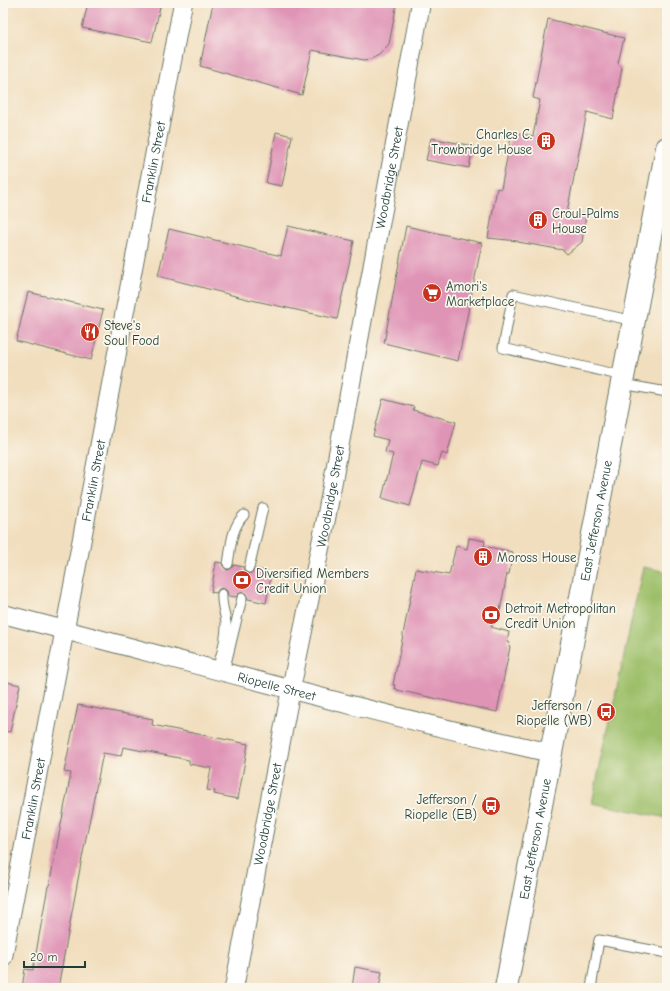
<svg xmlns="http://www.w3.org/2000/svg" width="670" height="991" viewBox="0 0 670 991" font-family="'Comic Neue',sans-serif">
  <style>
    .green { fill: #9dbf69; stroke: #5e7e4e }
    .building { fill: #df93b5 }
    .lines { fill: none; stroke-linecap: round; stroke-linejoin: round }
    .lane-casing { stroke: #687564; stroke-width: 11 }
    .street-casing { stroke: #687564; stroke-width: 20 }
    .secondary-casing { stroke: #687564; stroke-width: 24 }
    .lane { stroke: #fff; stroke-width: 9 }
    .street { stroke: #fff; stroke-width: 18 }
    .secondary { stroke: #fff; stroke-width: 22 }
    .labels { text-anchor: middle; dominant-baseline: central; stroke-width: 3.5; stroke-linejoin: round; paint-order: stroke }
    .poi-label { font-size: 13px; fill: #1f3d34; stroke: #fbf7ec; text-anchor: start }
    .street-label { font-size: 13px; fill: #1f3d34; stroke: #fbf7ec }
  </style>
  <rect width="100%" height="100%" fill="#fbf7ec"/>
  <filter id="ink" filterUnits="userSpaceOnUse"><feTurbulence type="fractalNoise" baseFrequency=".025" numOctaves="2"/><feDisplacementMap in="SourceGraphic" scale="8" xChannelSelector="R" yChannelSelector="G"/><feConvolveMatrix kernelMatrix="1 2 1 2 8 2 1 2 1" color-interpolation-filters="sRGB"/></filter>
  <filter id="wash" filterUnits="userSpaceOnUse"><feTurbulence type="fractalNoise" baseFrequency=".012" numOctaves="4" result="noise"/><feDisplacementMap in="SourceGraphic" scale="16" xChannelSelector="R" yChannelSelector="G"/><feGaussianBlur stdDeviation="0.9" result="paint"/><feColorMatrix in="noise" values="0 0 0 0 0 0 0 0 0 0 0 0 0 0 0 0 0 1.4 0 .05"/><feComposite in="paint" operator="in"/></filter>
  <g filter="url(#wash)">
    <rect width="100%" height="100%" fill="#f1debe"/>
    <!-- green -->
    <path class="green" d="M643,567L667,572V818L592,803Z"/>
    <g id="blocks">
      <!-- building -->
      <path class="building" d="M88,3H161L152,42L82,28Z
        M213,3H397L389,44L379,55L371,59L364,60L312,50L302,95L200,66Z
        M548,19L624,38L618,63L622,68L613,119L587,112L567,212L586,215L582,242L567,254L563,250L518,242V241L488,238L497,188L501,189L512,132L533,136L540,100L533,98Z
        M276,132L292,136L282,186L266,183Z
        M431,138L473,146L469,168L426,160Z
        M288,226L354,241L337,319L247,299L158,276L169,229L281,256Z
        M406,226L482,243L458,361L384,343Z
        M28,292L103,310L91,360L16,341Z
        M383,399L414,407L413,410L456,422L447,455L442,453L438,466L422,462L410,506L382,498L393,454L385,452L388,440L373,436Z
        M469,538L485,541L484,546L513,552L509,574H507L500,611L491,627L509,632L507,642L510,643L509,646L510,647L497,712L397,690V689L394,688L395,685H393L416,569L449,575L456,546L467,549Z
        M216,562L222,563L223,566L227,570L230,569L234,565L243,567L245,572L248,574L253,572L255,569L267,571L266,575H271L266,603L248,599L246,594L243,592L238,594L236,597L228,596L227,591L223,588L219,589L216,593L211,592Z
        M3,681L20,685L10,732L3,731Z
        M78,705L153,719L152,725L248,744L238,799L214,794L215,791L207,790L211,768L189,764V760L123,747L121,756L103,753L81,863L58,988H22L25,969L33,970L48,886H49L71,773L64,772Z
        M355,967L382,972L379,988H352Z"/>
    </g>
  </g>
  <g filter="url(#ink)">
    <use href="#blocks" fill-opacity="0" stroke="#687564" stroke-width="1"/>
    <g class="lines">
      <defs>
        <path id="lane" d="M623,376L503,348L513,294L634,321
          M622,384L667,392
          M228,564C231,547 231,528 244,515
          M249,568L263,508
          M217,670C221,655 227,638 226,623C225,613 221,604 222,594
          M224,672L242,598
          M591,988L599,940L667,953"/>
        <g id="street">
          <path id="s1" d="M3,614C185,661 367,712 551,753"/>
          <path id="s2" d="M3,957L183,3"/>
          <path id="s3" d="M234,988L291,689L326,519L421,3"/>
        </g>
        <g id="secondary">
          <path id="s4" d="M506,988L667,148"/>
        </g>
      </defs>
      <!-- lane casing -->
      <use href="#lane" class="lane-casing"/>
      <!-- street casing -->
      <use href="#street" class="street-casing"/>
      <!-- secondary casing -->
      <use href="#secondary" class="secondary-casing"/>
      <!-- lane -->
      <use href="#lane" class="lane"/>
      <!-- street -->
      <use href="#street" class="street"/>
      <!-- secondary -->
      <use href="#secondary" class="secondary"/>
    </g>
  </g>
  <!-- icons -->
  <defs>
    <symbol id="building-disc" viewBox="-11 -11 22 22"><circle r="9.5" fill="#c8321e" stroke="#fbf7ec"/><path d="M-4-6H4V6H1V3H-1V6H-4ZM-2.5-4.3h1.7v1.8h-1.7ZM.8-4.3h1.7v1.8H.8ZM-2.5-1h1.7V.8h-1.7ZM.8-1h1.7V.8H.8Z" fill="#fff"/></symbol>
    <symbol id="supermarket-disc" viewBox="-11 -11 22 22"><circle r="9.5" fill="#c8321e" stroke="#fbf7ec"/><path d="M-6-5.5h2.5l.6 2H6L4.5 2H-2.5L-4.4-4H-6ZM-1.5 3.2a1.3 1.3 0 1 0 .1 0ZM3 3.2a1.3 1.3 0 1 0 .1 0Z" fill="#fff"/></symbol>
    <symbol id="restaurant-disc" viewBox="-11 -11 22 22"><circle r="9.5" fill="#c8321e" stroke="#fbf7ec"/><path d="M-5-6h1v4h1v-4h1v4h1v-4h1v5L-1.5 .5V6h-2V.5L-5-1ZM5-6V6H3V1.5H1.5Q1.5-4 5-6Z" fill="#fff"/></symbol>
    <symbol id="bank-disc" viewBox="-11 -11 22 22"><circle r="9.5" fill="#c8321e" stroke="#fbf7ec"/><path d="M-6-4H6V4H-6ZM0-2.3a2.3 2.3 0 1 0 0 4.6a2.3 2.3 0 1 0 0-4.6Z" fill="#fff"/></symbol>
    <symbol id="bus-disc" viewBox="-11 -11 22 22"><circle r="9.5" fill="#c8321e" stroke="#fbf7ec"/><path d="M-5-6H5V4H4V6H2V4H-2V6H-4V4H-5ZM-3.5-4V0h7V-4ZM-3.5 1.2v1.5H-2V1.2ZM2 1.2v1.5H3.5V1.2Z" fill="#fff"/></symbol>
  </defs>
  <g fill-rule="evenodd">
    <use href="#building-disc" x="535" y="130" width="22" height="22"/>
    <use href="#building-disc" x="527" y="209" width="22" height="22"/>
    <use href="#supermarket-disc" x="421" y="282" width="22" height="22"/>
    <use href="#restaurant-disc" x="79" y="321" width="22" height="22"/>
    <use href="#building-disc" x="472" y="546" width="22" height="22"/>
    <use href="#bank-disc" x="231" y="569" width="22" height="22"/>
    <use href="#bank-disc" x="480" y="604" width="22" height="22"/>
    <use href="#bus-disc" x="595" y="701" width="22" height="22"/>
    <use href="#bus-disc" x="480" y="795" width="22" height="22"/>
  </g>
  <g class="labels">
    <!-- poi labels -->
    <g class="poi-label">
      <text x="532" y="134" text-anchor="end">Charles C.<tspan x="532" dy="15">Trowbridge House</tspan></text>
      <text x="552" y="213">Croul-Palms<tspan x="552" dy="15">House</tspan></text>
      <text x="446" y="286">Amori's<tspan x="446" dy="15">Marketplace</tspan></text>
      <text x="104" y="325">Steve's<tspan x="104" dy="15">Soul Food</tspan></text>
      <text x="497" y="557">Moross House</text>
      <text x="256" y="573">Diversified Members<tspan x="256" dy="15">Credit Union</tspan></text>
      <text x="505" y="608">Detroit Metropolitan<tspan x="505" dy="15">Credit Union</tspan></text>
      <text x="592" y="705" text-anchor="end">Jefferson /<tspan x="592" dy="15">Riopelle (WB)</tspan></text>
      <text x="477" y="799" text-anchor="end">Jefferson /<tspan x="477" dy="15">Riopelle (EB)</tspan></text>
    </g>
    <!-- street labels -->
    <g class="street-label">
      <text stroke="none"><textPath href="#s2" startOffset="809">Franklin Street</textPath></text>
      <text stroke="none"><textPath href="#s3" startOffset="825">Woodbridge Street</textPath></text>
      <text stroke="none"><textPath href="#s2" startOffset="485">Franklin Street</textPath></text>
      <text stroke="none"><textPath href="#s3" startOffset="501">Woodbridge Street</textPath></text>
      <text stroke="none"><textPath href="#s4" startOffset="476">East Jefferson Avenue</textPath></text>
      <text stroke="none"><textPath href="#s1" startOffset="283">Riopelle Street</textPath></text>
      <text stroke="none"><textPath href="#s2" startOffset="161">Franklin Street</textPath></text>
      <text stroke="none"><textPath href="#s3" startOffset="177">Woodbridge Street</textPath></text>
      <text stroke="none"><textPath href="#s4" startOffset="152">East Jefferson Avenue</textPath></text>
    </g>
  </g>
  <!-- margin -->
  <rect width="670" height="991" fill="none" stroke="#fbf7ec" stroke-width="16"/>
  <!-- scale -->
  <path d="M24 961v6h61v-6" fill="none" stroke="#1f3d34" stroke-width="2"/>
  <text x="30" y="961" font-size="12" fill="#1f3d34" stroke="#fbf7ec" stroke-width="3" paint-order="stroke">20 m</text>
</svg>
